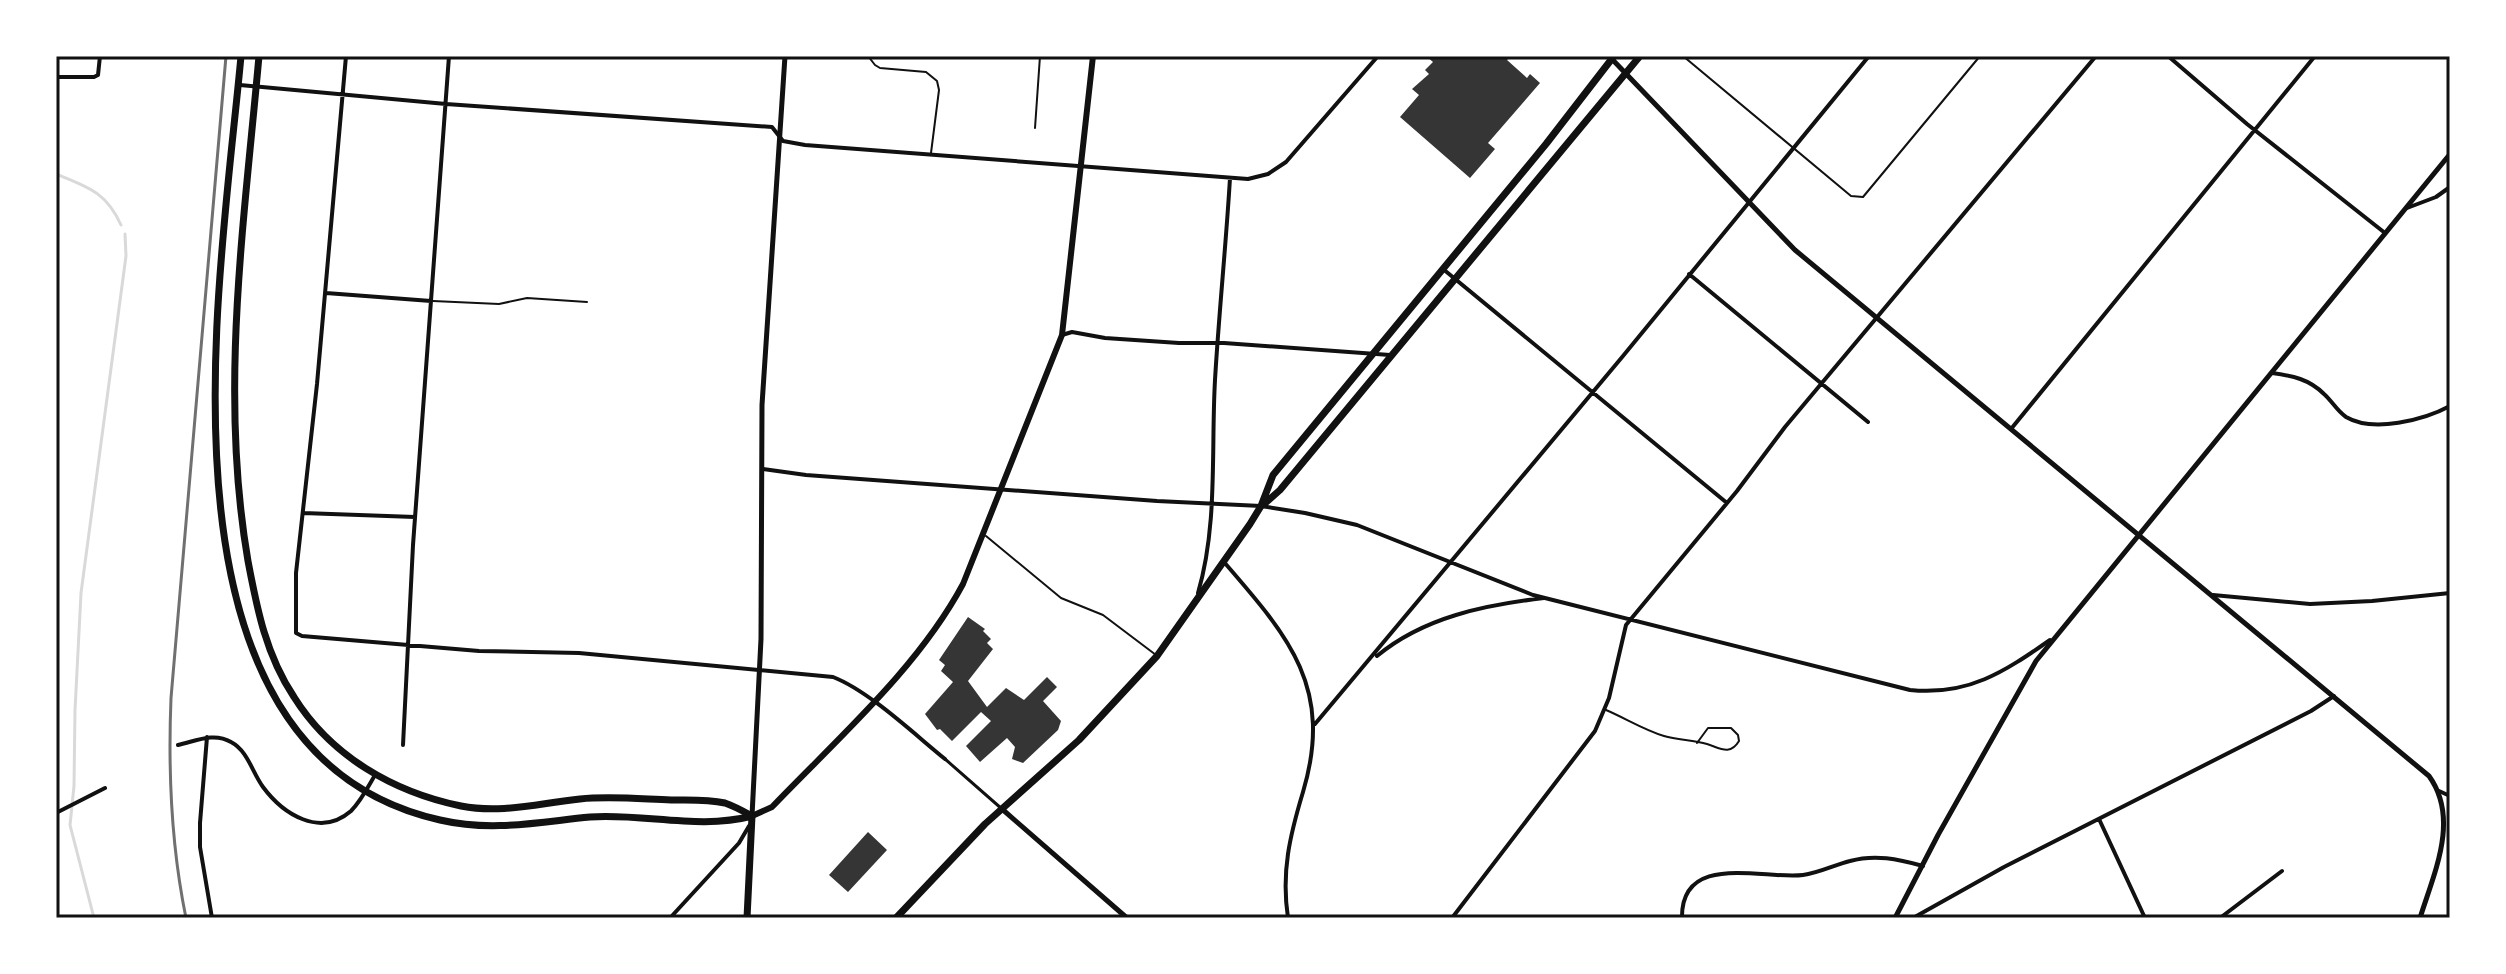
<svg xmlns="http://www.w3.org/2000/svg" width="2506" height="974" viewBox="0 0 2506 974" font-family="Montserrat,sans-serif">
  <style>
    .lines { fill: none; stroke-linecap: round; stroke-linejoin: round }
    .stream { stroke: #d9d9d9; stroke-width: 3 }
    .building { fill: #353535 }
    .service { stroke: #111; stroke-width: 2 }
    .pedestrian { stroke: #111; stroke-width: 3 }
    .minor { stroke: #111; stroke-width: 4 }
    .tertiary { stroke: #111; stroke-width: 5 }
    .secondary { stroke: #111; stroke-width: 6 }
    .primary { stroke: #111; stroke-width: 7 }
    .rail { stroke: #707070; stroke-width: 3 }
    .neatline { fill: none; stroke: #111; stroke-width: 3 }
  </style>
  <rect width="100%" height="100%" fill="#fff"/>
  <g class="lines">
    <!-- stream -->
    <path class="stream" d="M56,174C88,187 106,192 121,225
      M94,918L70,825L74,786L75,710L81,593L126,256L125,234"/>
  </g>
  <!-- building -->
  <path class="building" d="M1426,56H1511L1507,60L1527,78L1530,74L1540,83L1488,143L1495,149L1470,178L1400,117L1419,95L1412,89L1429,74L1425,70L1433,62Z
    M968,617L985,629L983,631L991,639L987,643L993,649L968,681L987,707L1006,688L1024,700L1047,677L1057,687L1043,701L1061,721L1058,730L1023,763L1012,759L1015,747L1007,738L980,762L966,746L991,721L981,712L952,741L940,729L937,730L925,714L953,682L941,671L945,665L939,660Z
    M868,832L887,850L848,892L829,875Z"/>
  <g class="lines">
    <!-- service -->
    <path class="service" d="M868,56L875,65L880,68L926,72L937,81L939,90L931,153
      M1683,56L1851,196L1863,197L1980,56
      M1035,128L1040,56
      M433,301L499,304L527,298L587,302
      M986,536L1061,598L1103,615L1156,655
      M1606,710C1625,718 1644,730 1664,736C1678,740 1693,740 1707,744C1720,748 1730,756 1739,741L1738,735L1731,728H1708L1697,743"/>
    <!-- pedestrian -->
    <path class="pedestrian" d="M945,759L1002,809"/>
    <!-- minor -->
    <path class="minor" d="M346,56L317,384L296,573V633L302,636L479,651L579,653L833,677C869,691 914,734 945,759
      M2168,56L2247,124L2385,233
      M56,77H94L98,75L100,56
      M240,85L446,104L772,127L783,141L805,145L1248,179L1268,174L1286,162L1378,56
      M2407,208L2436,197L2450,187
      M1443,269L1727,503
      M1689,274L1868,422
      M326,293L431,301
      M1062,335L1072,332L1105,338L1179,343H1224L1390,355
      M2272,373C2293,376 2309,379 2324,394C2332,401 2337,411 2346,417C2373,433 2424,420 2450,406
      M2011,429L2315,56
      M763,469L806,475L1157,501L1261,506L1305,513L1357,525L1533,595L1910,690C1968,696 2004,672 2050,640
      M303,513L415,517
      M1224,562C1289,637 1334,688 1303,792C1290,835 1281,872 1288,918
      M1198,593C1218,525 1211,450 1215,380C1219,312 1226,245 1230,178
      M2213,595L2310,604L2372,601L2450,593
      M1377,656C1424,617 1485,605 1544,598
      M1315,724L1623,356L1869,56
      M207,737L200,823V847L212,918
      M178,745C196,741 214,732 231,742C248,751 252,772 263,787C283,814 320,838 351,811C361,801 368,787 375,775
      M403,745L413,545L449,56
      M2439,791L2450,796
      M56,813L105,788
      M2099,819L2145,918
      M670,918L739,843L749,826
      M1452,918L1595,731L1609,698L1626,625L1737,491L1785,427L2096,56
      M1682,918C1681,851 1764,880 1803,875C1819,873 1834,865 1850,861C1875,854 1898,859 1923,866
      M1913,918L2004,867L2311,711L2334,696
      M2220,918L2282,871"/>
    <!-- tertiary -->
    <path class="tertiary" d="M1609,56L1795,250L2429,776C2460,819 2434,873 2420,918
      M1002,809L1127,918
      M752,816L761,639L762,405L785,56
      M1895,918L1938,835L2036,661L2450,154"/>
    <!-- secondary -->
    <path class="secondary" d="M752,816L772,807C838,738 918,668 963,584L1062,335L1093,56"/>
    <!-- primary -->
    <path class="primary" d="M241,56C221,278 137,752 440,820C492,832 538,822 590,817C643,813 700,830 752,816
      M259,56C244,224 219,393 248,561C257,609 266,655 294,697C331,756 393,792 461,806C502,814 539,803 580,799C610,796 641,799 671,800C689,800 707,799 725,803C734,806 743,811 752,816
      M1263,505L1280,490L1640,56
      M747,918L752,816
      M896,918L985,824L1079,740L1157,656L1250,524L1261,506L1273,475L1546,144L1614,56"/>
    <!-- rail -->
    <path class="rail" d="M186,918C171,845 168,772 171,698L226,56"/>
  </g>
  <!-- border -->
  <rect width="2506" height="974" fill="none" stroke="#ffffff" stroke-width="116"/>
  <rect x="58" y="58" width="2390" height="858" class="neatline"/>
</svg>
